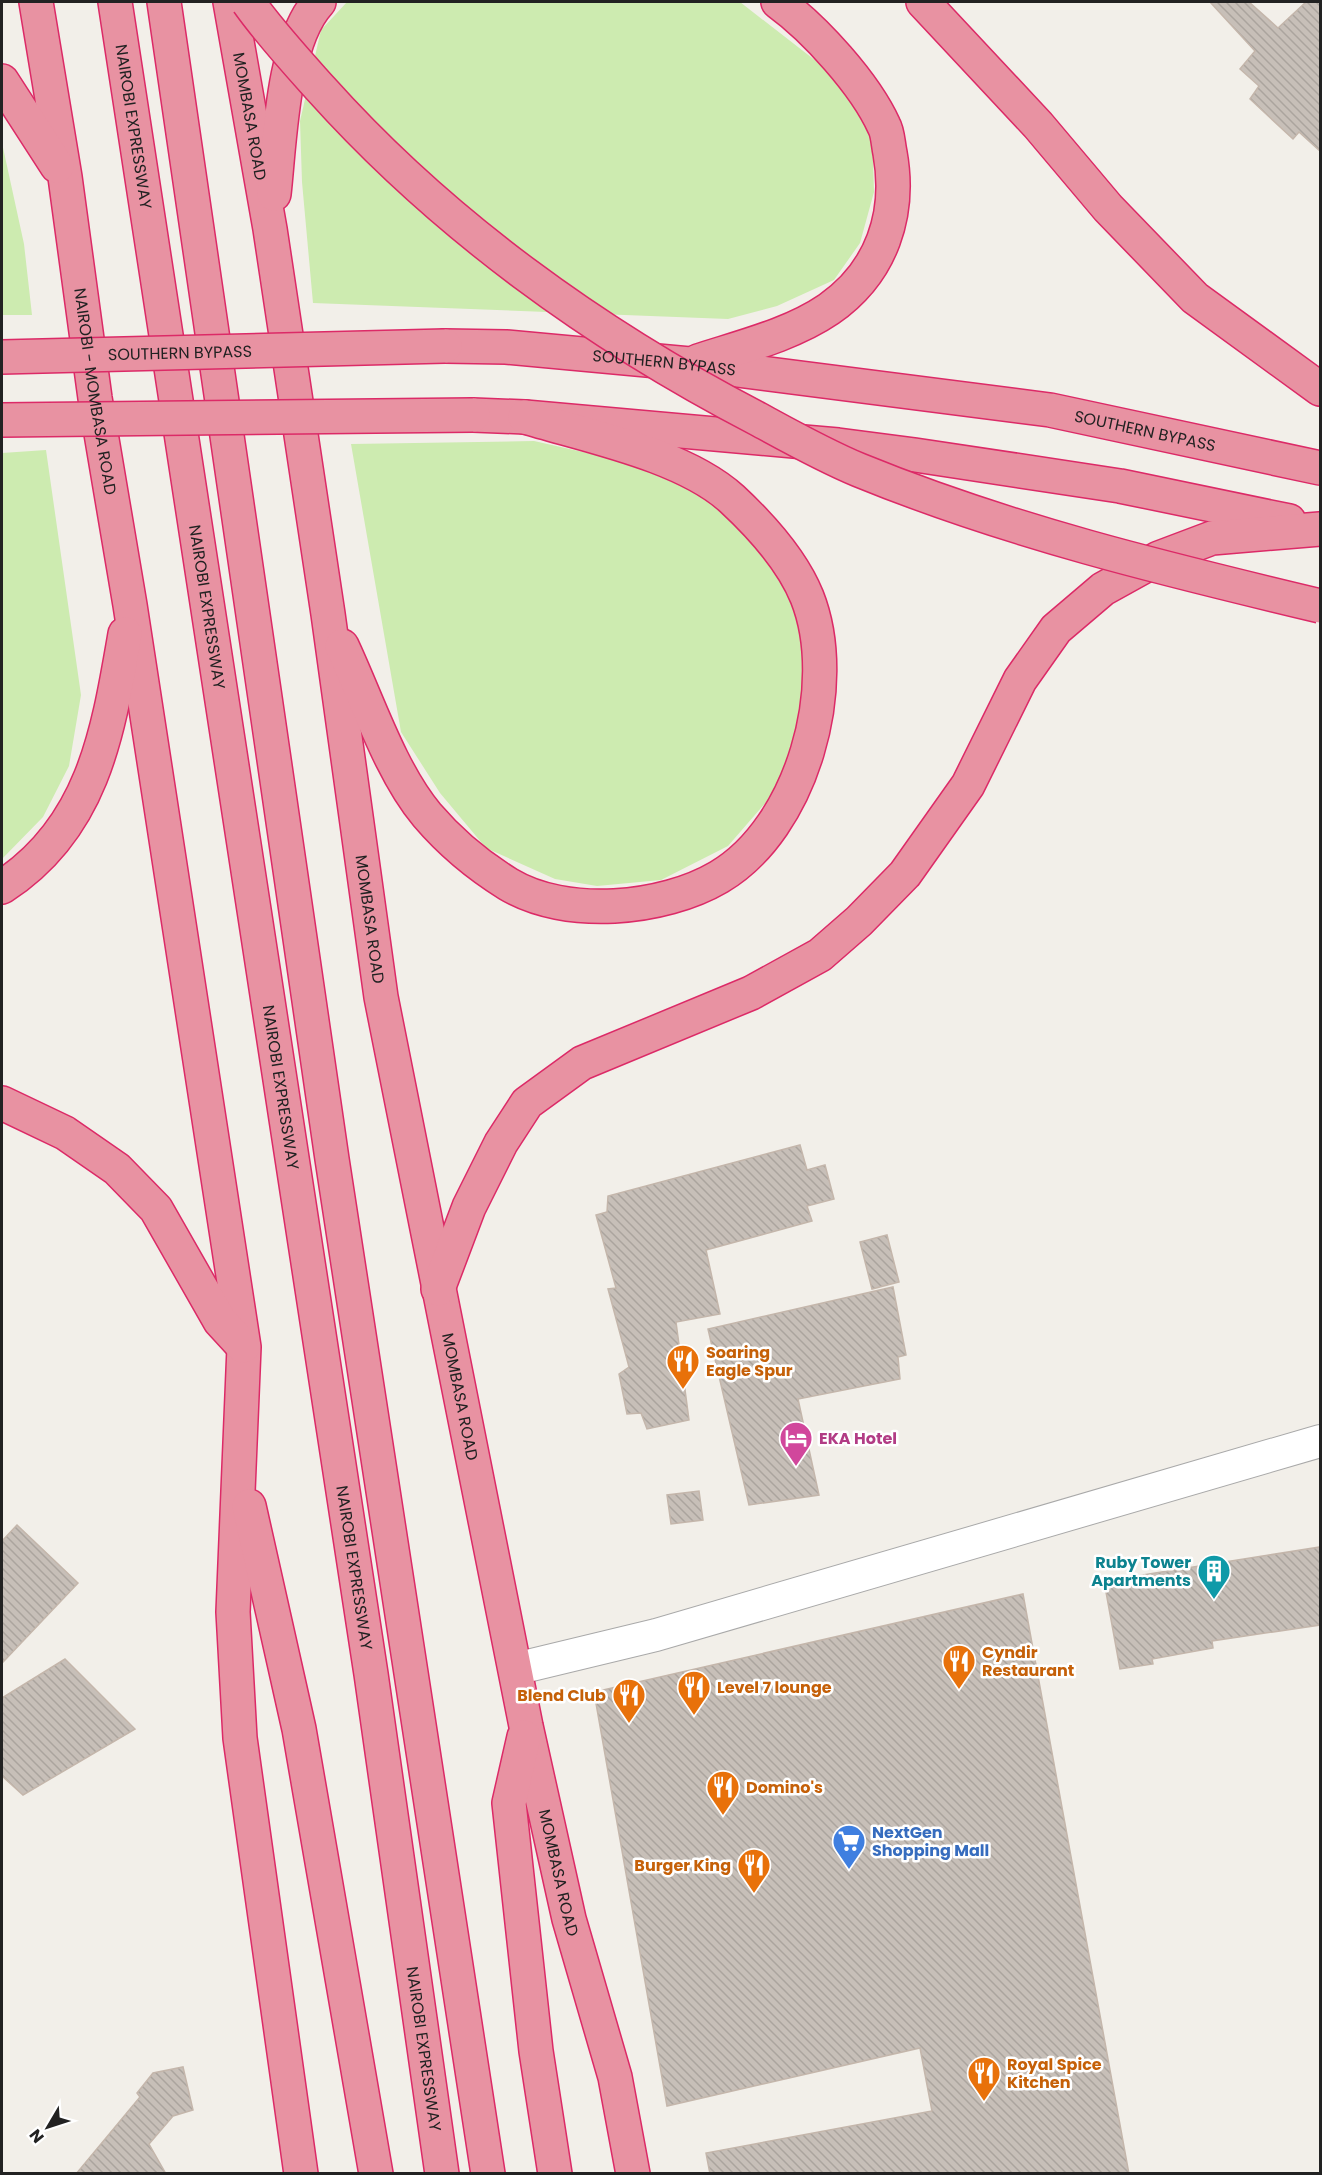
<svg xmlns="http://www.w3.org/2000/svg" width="1322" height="2175" viewBox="0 0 1322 2175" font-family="Poppins,sans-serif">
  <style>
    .grass { fill: #cdebb0 }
    .building { fill: url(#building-back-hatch); stroke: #c4b6ab; stroke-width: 1.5 }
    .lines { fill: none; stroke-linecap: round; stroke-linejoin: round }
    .minor-casing { stroke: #a9a9a9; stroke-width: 34 }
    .highway-casing { stroke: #dc2a67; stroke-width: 36 }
    .minor { stroke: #fff; stroke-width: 32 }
    .highway { stroke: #e892a2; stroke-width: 33 }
    .highway-bridge-casing { stroke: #dc2a67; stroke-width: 36; stroke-linecap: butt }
    .highway-bridge { stroke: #e892a2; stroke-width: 33 }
    .labels { text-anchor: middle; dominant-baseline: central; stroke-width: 5; stroke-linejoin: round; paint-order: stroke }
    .street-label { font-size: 16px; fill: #222; stroke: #fff }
    .food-label { font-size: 16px; font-weight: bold; fill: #c56008; stroke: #fff; text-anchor: start }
    .hotel-label { font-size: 16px; font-weight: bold; fill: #b23c85; stroke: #fff; text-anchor: start }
    .culture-label { font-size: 16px; font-weight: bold; fill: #0d838f; stroke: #fff; text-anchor: end }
    .shop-label { font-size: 16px; font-weight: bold; fill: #366cbe; stroke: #fff; text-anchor: start }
  </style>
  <defs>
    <pattern id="building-back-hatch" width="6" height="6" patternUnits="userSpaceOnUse" patternTransform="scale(1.5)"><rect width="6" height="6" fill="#c7bfb8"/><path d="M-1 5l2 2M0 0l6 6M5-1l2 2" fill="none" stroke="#aba49e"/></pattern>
  </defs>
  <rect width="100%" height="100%" fill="#f2efe9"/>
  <!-- grass -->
  <path class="grass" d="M347,2H740L825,68L872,128L874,192L860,243L834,280L777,306L728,319L313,303L302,182L300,121L321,30Z
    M2,143L24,244L32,315H2Z
    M534,441L623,461L721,503L775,558L800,617L806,697L795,748L768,800L728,846L661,880L597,886L555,879L486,848L440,793L401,732L351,444Z
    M46,450L81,695L69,766L43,817L2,859V453Z"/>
  <!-- building -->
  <path class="building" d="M1210,2H1249L1278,28L1306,2H1320V151L1299,132L1293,139L1250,99L1259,86L1240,69L1255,51Z
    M800,1145L807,1170L825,1165L834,1199L807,1206L812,1221L706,1250L720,1314L676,1322L689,1420L647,1429L641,1413L627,1414L619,1374L629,1367L608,1289L616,1288L596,1215L607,1212L608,1196Z
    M887,1235L899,1282L872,1289L860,1242Z
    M893,1287L906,1355L898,1357L900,1379L798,1399L819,1495L749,1505L708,1329Z
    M699,1491L703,1520L671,1524L667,1495Z
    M17,1525L78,1583L2,1663V1541Z
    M1320,1547V1625L1212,1641L1213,1648L1152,1659L1153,1664L1120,1669L1104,1581Z
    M1023,1594L1129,2174H710L706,2153L932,2111L920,2048L667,2106L594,1692Z
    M65,1659L135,1729L23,1795L2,1776V1698Z
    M183,2067L193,2110L173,2116L149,2144L166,2174H76L140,2097L137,2093L153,2073Z"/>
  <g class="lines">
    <defs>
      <path id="minor" d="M515,1669L656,1635L1320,1441"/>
      <g id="highway">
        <path id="s1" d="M36,2L65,177L95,398L130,605L244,1347L233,1612L240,1738L301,2174"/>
        <path id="s2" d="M115,2L371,1674L442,2174"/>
        <path d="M164,2L332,1159L488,2174"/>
        <path id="s3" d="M230,2L270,229L328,614L381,997L526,1726L569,1919L615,2077L633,2174"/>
        <path d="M923,2L1038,125L1108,208L1195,298L1320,389"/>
        <path d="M2,81L57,166"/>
        <path d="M274,194C280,141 282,42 319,2"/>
        <path id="s4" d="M445,346L506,347L690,364L1050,410L1320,468"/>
        <path d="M698,361C741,347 791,335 829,309C882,272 901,214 890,153C888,144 888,133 884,126C865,84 815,29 778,2"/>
        <path d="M473,415L525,417L838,445L915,455L1120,486L1289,521"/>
        <path d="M342,646C367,699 390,771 427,815C450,842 479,866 508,884C566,919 663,910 719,877C802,828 842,685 807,597C792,560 761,526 732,499C684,455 588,436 525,417"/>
        <path d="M2,887C93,828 108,733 125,634"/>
        <path d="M2,1103L65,1133L117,1169L156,1209L220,1321L243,1346"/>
        <path d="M438,1289L469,1207L501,1143L527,1103L582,1063L751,993L820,955L859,921L905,874L968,785L1020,680L1056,629L1103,589L1159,558L1212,538L1320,529"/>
        <path d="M249,1506L299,1729L376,2174"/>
        <path d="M524,1737L509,1803L536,2051L555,2174"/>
      </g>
    </defs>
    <!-- minor casing -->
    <use href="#minor" class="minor-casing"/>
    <!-- highway casing -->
    <use href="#highway" class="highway-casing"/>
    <!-- minor -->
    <use href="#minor" class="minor"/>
    <!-- highway -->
    <use href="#highway" class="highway"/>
    <defs>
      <g id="highway-bridge">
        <path d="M248,2C270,33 295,60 321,89C443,225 596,335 758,419C791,437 825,456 859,470C1008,531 1165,569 1320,606"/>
        <path id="s5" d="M2,357L445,346"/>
        <path d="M2,420L473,415"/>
      </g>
    </defs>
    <!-- highway-bridge casing -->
    <use href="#highway-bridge" class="highway-bridge-casing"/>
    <!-- highway-bridge -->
    <use href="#highway-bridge" class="highway-bridge"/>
  </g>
  <!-- icons -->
  <defs>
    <symbol id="restaurant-pin" viewBox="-11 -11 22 30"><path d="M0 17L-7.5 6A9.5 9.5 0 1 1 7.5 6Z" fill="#e8710a" stroke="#fff"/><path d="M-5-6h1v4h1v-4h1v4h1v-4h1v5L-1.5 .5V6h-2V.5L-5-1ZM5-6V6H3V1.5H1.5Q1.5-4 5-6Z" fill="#fff"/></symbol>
    <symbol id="hotel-pin" viewBox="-11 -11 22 30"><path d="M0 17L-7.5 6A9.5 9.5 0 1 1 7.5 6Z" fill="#d1479c" stroke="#fff"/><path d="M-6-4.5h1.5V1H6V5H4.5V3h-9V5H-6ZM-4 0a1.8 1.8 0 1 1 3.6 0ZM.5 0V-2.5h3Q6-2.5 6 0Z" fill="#fff"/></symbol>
    <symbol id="building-pin" viewBox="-11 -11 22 30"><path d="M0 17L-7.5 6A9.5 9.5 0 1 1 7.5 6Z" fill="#0f9aa8" stroke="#fff"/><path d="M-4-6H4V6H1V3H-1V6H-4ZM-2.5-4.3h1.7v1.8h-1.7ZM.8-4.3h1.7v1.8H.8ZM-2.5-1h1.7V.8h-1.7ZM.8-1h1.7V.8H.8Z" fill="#fff"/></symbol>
    <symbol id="supermarket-pin" viewBox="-11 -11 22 30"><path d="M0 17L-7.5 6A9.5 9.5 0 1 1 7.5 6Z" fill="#3f7fe0" stroke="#fff"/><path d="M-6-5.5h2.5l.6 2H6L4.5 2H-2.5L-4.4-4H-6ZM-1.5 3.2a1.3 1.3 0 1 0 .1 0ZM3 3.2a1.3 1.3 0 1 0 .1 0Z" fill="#fff"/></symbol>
  </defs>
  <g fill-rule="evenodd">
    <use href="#restaurant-pin" x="664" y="1342" width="38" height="52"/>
    <use href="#hotel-pin" x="777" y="1419" width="38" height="52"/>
    <use href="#building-pin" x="1195" y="1552" width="38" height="52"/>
    <use href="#restaurant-pin" x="940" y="1642" width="38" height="52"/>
    <use href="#restaurant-pin" x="675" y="1668" width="38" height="52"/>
    <use href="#restaurant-pin" x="610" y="1676" width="38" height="52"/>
    <use href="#restaurant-pin" x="704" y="1768" width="38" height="52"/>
    <use href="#supermarket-pin" x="830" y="1822" width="38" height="52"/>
    <use href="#restaurant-pin" x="735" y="1846" width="38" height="52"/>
    <use href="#restaurant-pin" x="965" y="2054" width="38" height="52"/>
  </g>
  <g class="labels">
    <!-- street labels -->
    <g class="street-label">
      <text stroke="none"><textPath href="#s3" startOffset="116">MOMBASA ROAD</textPath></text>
      <text stroke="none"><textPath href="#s2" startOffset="126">NAIROBI EXPRESSWAY</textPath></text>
      <text stroke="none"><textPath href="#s5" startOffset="178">SOUTHERN BYPASS</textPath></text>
      <text stroke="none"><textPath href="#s4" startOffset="220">SOUTHERN BYPASS</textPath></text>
      <text stroke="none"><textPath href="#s1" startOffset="394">NAIROBI - MOMBASA ROAD</textPath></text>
      <text stroke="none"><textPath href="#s4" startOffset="706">SOUTHERN BYPASS</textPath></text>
      <text stroke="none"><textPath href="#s2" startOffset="612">NAIROBI EXPRESSWAY</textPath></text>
      <text stroke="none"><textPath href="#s3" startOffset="928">MOMBASA ROAD</textPath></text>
      <text stroke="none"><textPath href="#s2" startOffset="1098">NAIROBI EXPRESSWAY</textPath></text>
      <text stroke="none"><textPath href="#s3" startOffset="1414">MOMBASA ROAD</textPath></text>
      <text stroke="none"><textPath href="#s2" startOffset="1584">NAIROBI EXPRESSWAY</textPath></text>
      <text stroke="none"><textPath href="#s3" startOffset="1900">MOMBASA ROAD</textPath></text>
      <text stroke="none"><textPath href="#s2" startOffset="2070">NAIROBI EXPRESSWAY</textPath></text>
    </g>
    <!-- food labels -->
    <g class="food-label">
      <text x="706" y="1352">Soaring<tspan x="706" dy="18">Eagle Spur</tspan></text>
      <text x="982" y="1652">Cyndir<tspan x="982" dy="18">Restaurant</tspan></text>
      <text x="717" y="1687">Level 7 lounge</text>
      <text x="606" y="1695" text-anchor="end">Blend Club</text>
      <text x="746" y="1787">Domino's</text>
      <text x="731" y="1865" text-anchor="end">Burger King</text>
      <text x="1007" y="2064">Royal Spice<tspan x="1007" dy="18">Kitchen</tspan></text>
    </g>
    <!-- hotel labels -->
    <g class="hotel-label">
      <text x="819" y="1438">EKA Hotel</text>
    </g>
    <!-- culture labels -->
    <g class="culture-label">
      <text x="1191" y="1562">Ruby Tower<tspan x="1191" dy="18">Apartments</tspan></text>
    </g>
    <!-- shop labels -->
    <g class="shop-label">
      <text x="872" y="1832">NextGen<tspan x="872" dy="18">Shopping Mall</tspan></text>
    </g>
  </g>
  <!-- border -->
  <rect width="1322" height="2175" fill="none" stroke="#222222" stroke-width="6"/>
  <!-- north arrow -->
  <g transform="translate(48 2127) rotate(231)" stroke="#ffffff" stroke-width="4.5" paint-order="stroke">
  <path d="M0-4.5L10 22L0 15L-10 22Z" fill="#222222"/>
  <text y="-9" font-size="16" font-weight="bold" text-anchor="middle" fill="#222222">N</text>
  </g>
</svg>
